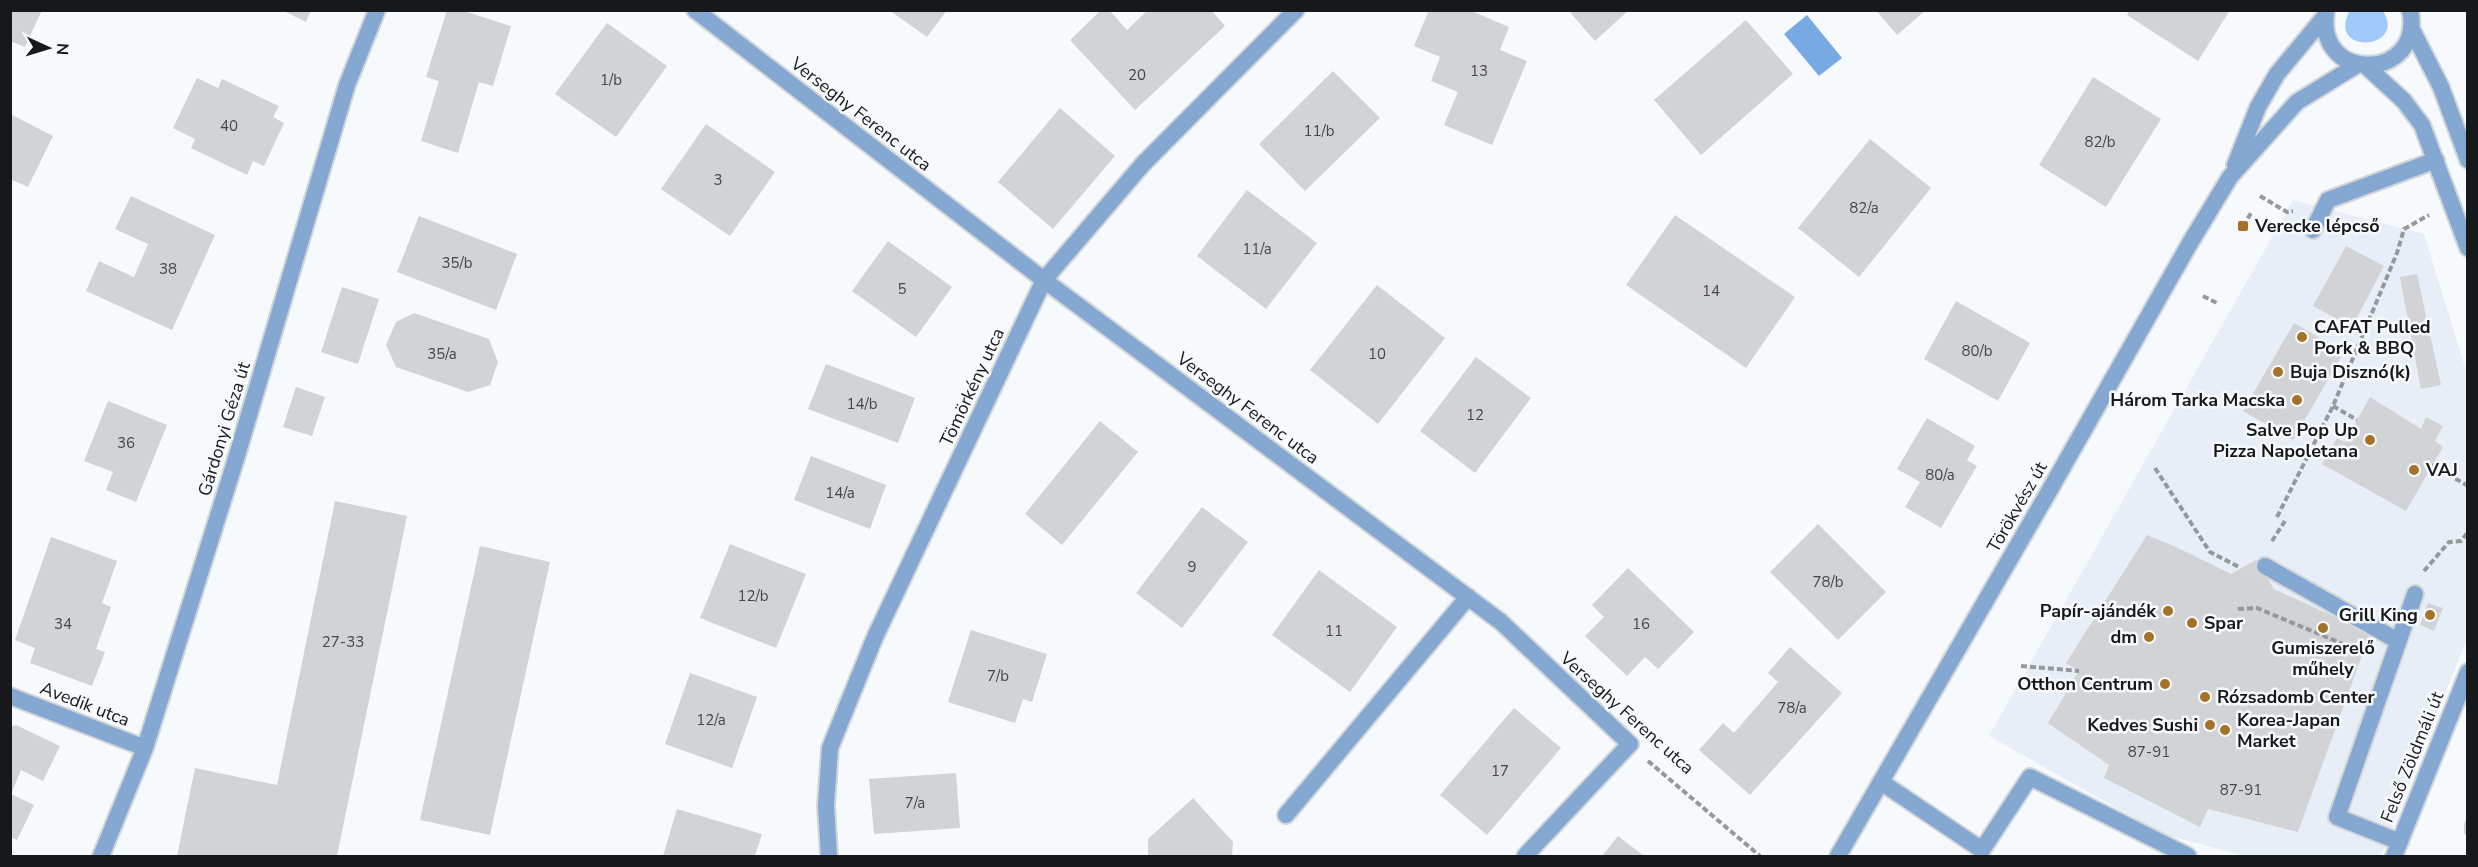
<svg xmlns="http://www.w3.org/2000/svg" width="2478" height="867" viewBox="0 0 2478 867" font-family="'Nunito Sans',sans-serif">
  <style>
    .built { fill: #e7eef8 }
    .green { fill: #a0cafc }
    .water { fill: #77a9e3 }
    .building { fill: #d1d3d6 }
    .lines { fill: none; stroke-linecap: round; stroke-linejoin: round }
    .service-casing { stroke: #d3d6d9; stroke-width: 20 }
    .minor-casing { stroke: #d3d6d9; stroke-width: 20 }
    .tertiary-casing { stroke: #d3d6d9; stroke-width: 20 }
    .path { stroke: #96989a; stroke-width: 4; stroke-dasharray: 6 3; stroke-linecap: butt }
    .service { stroke: #85a8d2; stroke-width: 16 }
    .minor { stroke: #85a8d2; stroke-width: 16 }
    .tertiary { stroke: #85a8d2; stroke-width: 16 }
    .poi-dot { fill: #a47228; stroke: #f7fafd; stroke-width: 2 }
    .labels { text-anchor: middle; dominant-baseline: central; stroke-width: 5; stroke-linejoin: round; paint-order: stroke }
    .number-label { font-size: 15px; fill: #464748 }
    .street-label { font-size: 18px; fill: #171819; stroke: #f7fafd }
    .poi-label { font-size: 18px; font-weight: bold; fill: #171819; stroke: #f7fafd; text-anchor: start }
  </style>
  <rect width="100%" height="100%" fill="#f7fafd"/>
  <!-- built -->
  <path class="built" d="M2293,200L2424,234L2467,374V638L2381,856H2244L2163,834L1989,736Z"/>
  <!-- green -->
  <path class="green" d="M2350,10L2383,11C2408,50 2325,56 2350,10Z"/>
  <!-- water -->
  <path class="water" d="M1807,15L1842,58L1819,76L1784,34Z"/>
  <!-- building -->
  <path class="building" d="M10,10H42L25,47L10,41Z
    M282,10H311L306,22Z
    M447,10H461L511,26L493,86L479,82L458,153L421,141L439,81L426,77Z
    M889,10H947L927,37Z
    M1101,10H1109L1127,30L1148,10H1211L1225,26L1135,110L1070,40Z
    M1429,10H1469L1509,27L1500,50L1527,61L1492,145L1444,125L1458,92L1431,81L1440,57L1414,46Z
    M1568,10H1629L1595,41Z
    M1876,10H1926L1897,35Z
    M2130,10H2230L2198,61L2127,15Z
    M1746,20L1793,74L1701,155L1654,100Z
    M607,23L667,66L616,137L555,94Z
    M1333,71L1380,118L1305,191L1259,144Z
    M2093,77L2161,119L2106,207L2039,165Z
    M197,78L218,88L222,79L279,106L273,117L284,123L264,166L253,161L247,175L191,148L195,139L173,128Z
    M1060,108L1115,156L1053,229L998,182Z
    M10,114L53,136L28,187L10,179Z
    M706,124L775,172L730,236L661,189Z
    M1870,139L1931,188L1859,277L1798,228Z
    M1247,190L1317,243L1266,309L1197,256Z
    M131,196L215,235L172,330L86,291L99,261L134,277L148,244L115,229Z
    M1675,215L1795,297L1746,368L1626,285Z
    M419,216L517,254L496,310L397,272Z
    M888,241L952,287L916,337L852,291Z
    M2346,246L2384,266L2352,327L2313,306Z
    M2417,274L2441,385L2421,389L2400,277Z
    M1377,285L1445,338L1378,424L1310,370Z
    M342,287L379,299L358,364L321,352Z
    M1956,301L2030,343L1998,401L1924,359Z
    M414,313L489,339L498,362L490,385L468,392L396,367L386,345L396,322Z
    M2294,323L2344,352L2293,440L2243,411Z
    M1476,357L1531,398L1475,473L1420,431Z
    M826,364L915,398L898,443L808,409Z
    M296,387L325,397L312,436L283,427Z
    M2370,397L2421,429L2426,417L2443,426L2435,441L2443,447L2406,511L2322,464L2337,438L2345,442Z
    M108,401L167,425L136,502L106,490L113,472L84,461Z
    M1927,418L1975,446L1967,460L1977,466L1941,528L1905,507L1920,482L1897,469Z
    M1100,421L1138,452L1062,545L1025,514Z
    M811,456L886,485L870,529L794,500Z
    M335,501L407,516L337,856H177L195,768L277,785Z
    M1202,507L1248,542L1182,628L1136,593Z
    M1818,524L1886,592L1838,640L1770,572Z
    M2147,535L2176,547L2231,574L2256,560L2274,589L2370,633L2298,832L2208,809L2200,827L2104,778L2109,765L2048,723L2079,671L2066,663Z
    M51,537L117,561L102,603L111,607L96,649L105,652L92,686L30,663L35,648L15,640Z
    M730,544L806,574L776,648L700,618Z
    M480,546L550,562L490,835L420,820Z
    M1628,568L1694,632L1658,669L1645,657L1627,676L1585,636L1604,617L1592,605Z
    M1319,570L1397,627L1350,692L1272,635Z
    M2428,603L2443,608L2434,631L2420,625Z
    M971,630L1047,654L1032,702L1023,699L1015,723L948,702Z
    M1790,647L1842,693L1750,795L1699,750L1723,723L1734,733L1778,682L1768,673Z
    M690,673L757,697L732,768L665,744Z
    M1514,708L1561,748L1487,835L1440,795Z
    M16,725L60,746L43,781L21,770L11,794L34,805L17,840L10,837V727Z
    M956,773L960,828L874,834L869,779Z
    M1193,798L1233,842L1232,856H1148V839Z
    M677,809L762,834L755,856H663Z
    M2468,814V838L2464,833V824Z
    M1618,836L1644,856H1602Z"/>
  <g class="lines">
    <defs>
      <path id="service" d="M2313,230L2328,200L2436,160
        M2265,566L2398,641
        M1881,782L1982,850L2030,777L2188,856
        M1286,815L1468,597
        M2400,842L2337,817L2415,594
        M1525,856L1630,744"/>
      <path id="minor" d="M695,10L1044,280L1501,622L1630,744
        M10,696L145,748
        M101,856L145,748L235,462L347,85L377,10
        M829,856L826,806L830,748L875,637L1044,280L1143,164L1296,10
        M2394,856L2468,672"/>
      <path id="tertiary" d="M2326,13C2316,85 2425,80 2410,10
        M2411,28L2441,87L2468,160
        M2366,66L2404,101L2422,125L2468,248
        M2235,165L2258,107L2277,74L2326,15
        M1838,856L2048,493L2190,243L2230,177L2297,102L2357,65"/>
    </defs>
    <!-- service casing -->
    <use href="#service" class="service-casing"/>
    <!-- minor casing -->
    <use href="#minor" class="minor-casing"/>
    <!-- tertiary casing -->
    <use href="#tertiary" class="tertiary-casing"/>
    <!-- path -->
    <path class="path" d="M2260,196L2287,212L2293,211
      M2243,226L2251,213
      M2203,296L2217,303
      M2333,406L2357,420
      M2432,465L2468,486
      M2155,468L2210,552L2239,567
      M2277,517L2333,406L2397,253L2404,229L2429,215
      M2272,541L2285,521
      M2424,571L2449,542L2461,541L2468,532
      M2238,609L2257,608L2343,644
      M2021,666L2079,671
      M1648,761L1760,856"/>
    <!-- service -->
    <use href="#service" class="service"/>
    <!-- minor -->
    <use href="#minor" class="minor"/>
    <!-- tertiary -->
    <use href="#tertiary" class="tertiary"/>
  </g>
  <!-- markers -->
  <g class="poi-dot">
    <rect x="2237" y="220" width="12" height="12" rx="3"/>
    <circle cx="2302" cy="337" r="6"/>
    <circle cx="2278" cy="372" r="6"/>
    <circle cx="2297" cy="400" r="6"/>
    <circle cx="2370" cy="440" r="6"/>
    <circle cx="2414" cy="470" r="6"/>
    <circle cx="2168" cy="611" r="6"/>
    <circle cx="2430" cy="615" r="6"/>
    <circle cx="2192" cy="623" r="6"/>
    <circle cx="2323" cy="628" r="6"/>
    <circle cx="2149" cy="637" r="6"/>
    <circle cx="2165" cy="684" r="6"/>
    <circle cx="2205" cy="697" r="6"/>
    <circle cx="2210" cy="725" r="6"/>
    <circle cx="2225" cy="730" r="6"/>
  </g>
  <g class="labels">
    <!-- number labels -->
    <g class="number-label">
      <text x="1479" y="71">13</text>
      <text x="1137" y="75">20</text>
      <text x="611" y="80">1/b</text>
      <text x="229" y="126">40</text>
      <text x="1319" y="131">11/b</text>
      <text x="2100" y="142">82/b</text>
      <text x="718" y="180">3</text>
      <text x="1864" y="208">82/a</text>
      <text x="1257" y="249">11/a</text>
      <text x="457" y="263">35/b</text>
      <text x="168" y="269">38</text>
      <text x="902" y="289">5</text>
      <text x="1711" y="291">14</text>
      <text x="1977" y="351">80/b</text>
      <text x="442" y="354">35/a</text>
      <text x="1377" y="354">10</text>
      <text x="862" y="404">14/b</text>
      <text x="1475" y="415">12</text>
      <text x="126" y="443">36</text>
      <text x="1940" y="475">80/a</text>
      <text x="840" y="493">14/a</text>
      <text x="1192" y="567">9</text>
      <text x="1828" y="582">78/b</text>
      <text x="753" y="596">12/b</text>
      <text x="63" y="624">34</text>
      <text x="1641" y="624">16</text>
      <text x="1334" y="631">11</text>
      <text x="343" y="642">27-33</text>
      <text x="998" y="676">7/b</text>
      <text x="1792" y="708">78/a</text>
      <text x="711" y="720">12/a</text>
      <text x="2149" y="752">87-91</text>
      <text x="1500" y="771">17</text>
      <text x="2241" y="790">87-91</text>
      <text x="915" y="803">7/a</text>
    </g>
    <!-- street labels -->
    <g class="street-label">
      <text transform="translate(861 114) rotate(38)">Verseghy Ferenc utca</text>
      <text transform="translate(972 387) rotate(-65)">Tömörkény utca</text>
      <text transform="translate(1248 408) rotate(37)">Verseghy Ferenc utca</text>
      <text transform="translate(224 429) rotate(-73)">Gárdonyi Géza út</text>
      <text transform="translate(2017 507) rotate(-60)">Törökvész út</text>
      <text transform="translate(85 704) rotate(21)">Avedik utca</text>
      <text transform="translate(1627 713) rotate(42)">Verseghy Ferenc utca</text>
      <text transform="translate(2412 757) rotate(-68)">Felső Zöldmáli út</text>
    </g>
    <!-- poi labels -->
    <g class="poi-label">
      <text x="2255" y="226">Verecke lépcső</text>
      <text x="2314" y="327">CAFAT Pulled<tspan x="2314" dy="21">Pork &amp; BBQ</tspan></text>
      <text x="2290" y="372">Buja Disznó(k)</text>
      <text x="2285" y="400" text-anchor="end">Három Tarka Macska</text>
      <text x="2358" y="430" text-anchor="end">Salve Pop Up<tspan x="2358" dy="21">Pizza Napoletana</tspan></text>
      <text x="2426" y="470">VAJ</text>
      <text x="2156" y="611" text-anchor="end">Papír-ajándék</text>
      <text x="2418" y="615" text-anchor="end">Grill King</text>
      <text x="2204" y="623">Spar</text>
      <text x="2137" y="637" text-anchor="end">dm</text>
      <text x="2323" y="648" text-anchor="middle">Gumiszerelő<tspan x="2323" dy="21">műhely</tspan></text>
      <text x="2153" y="684" text-anchor="end">Otthon Centrum</text>
      <text x="2217" y="697">Rózsadomb Center</text>
      <text x="2237" y="720">Korea-Japan<tspan x="2237" dy="21">Market</tspan></text>
      <text x="2198" y="725" text-anchor="end">Kedves Sushi</text>
    </g>
  </g>
  <!-- border -->
  <rect width="2478" height="867" fill="none" stroke="#171819" stroke-width="24"/>
  <!-- north arrow -->
  <g transform="translate(48 48) rotate(94)" stroke="#f7fafd" stroke-width="4.5" paint-order="stroke">
  <path d="M0-4.5L10 22L0 15L-10 22Z" fill="#171819"/>
  <text y="-9" font-size="16" font-weight="bold" text-anchor="middle" fill="#171819">N</text>
  </g>
</svg>
